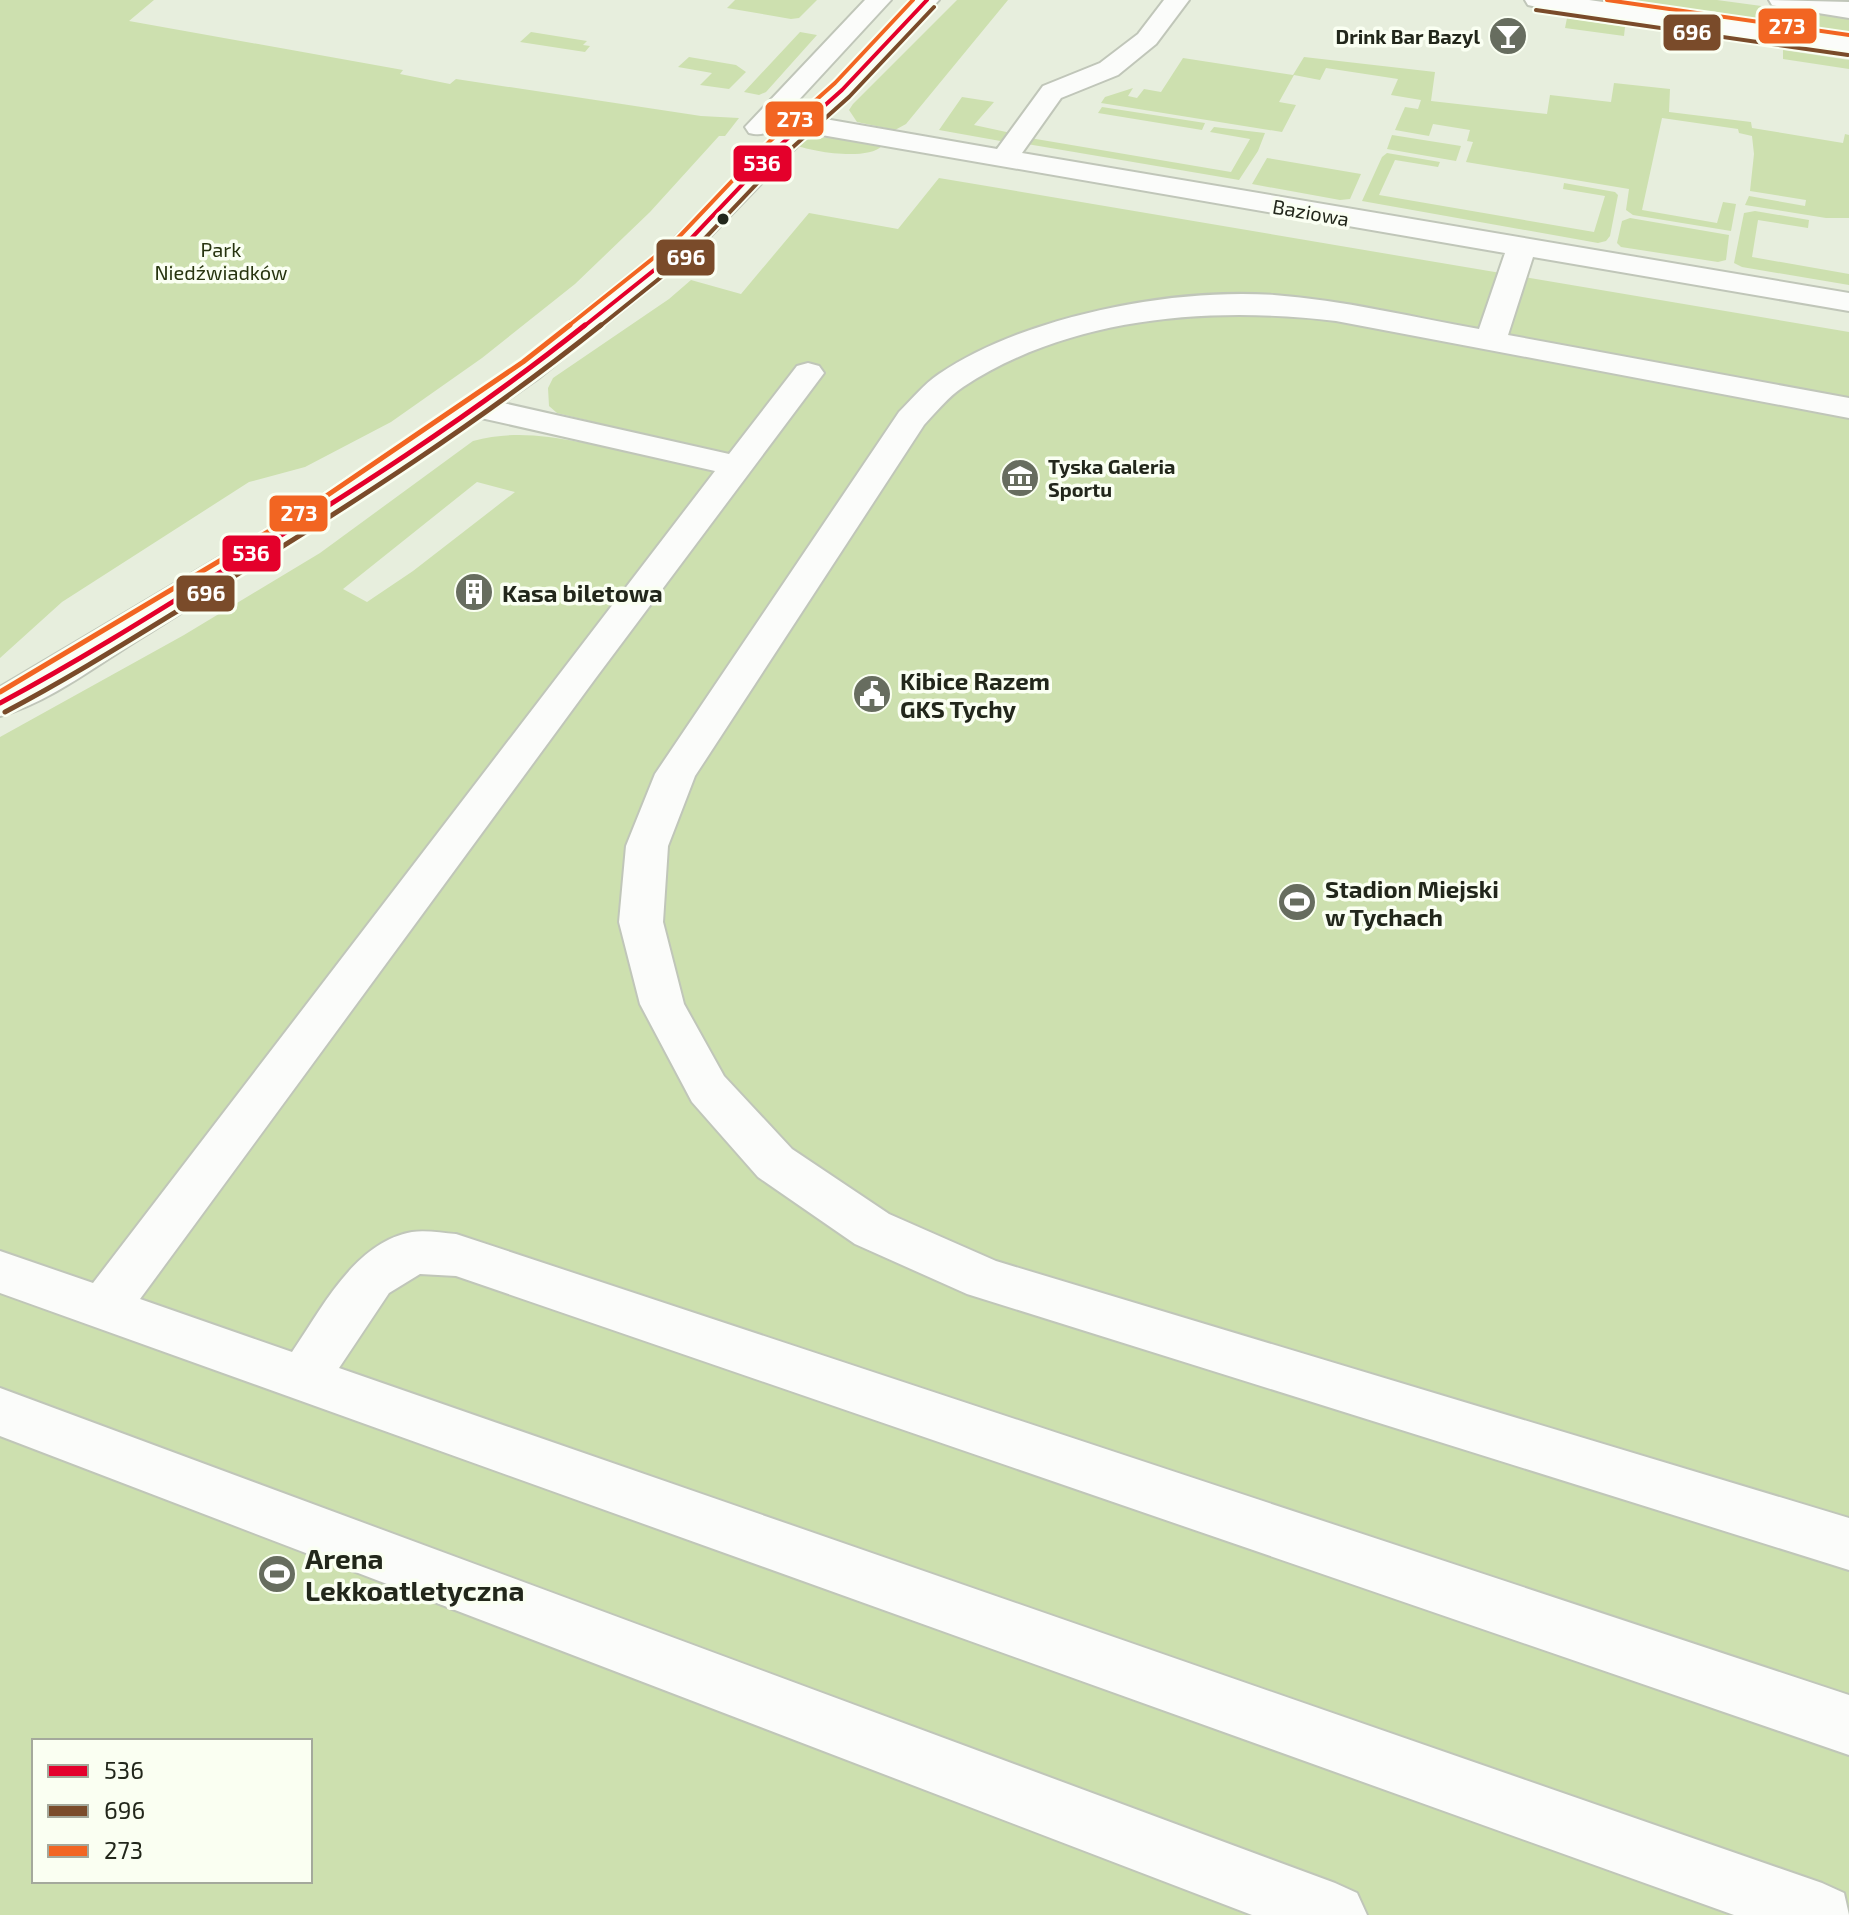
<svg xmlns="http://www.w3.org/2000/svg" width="1849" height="1915" viewBox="0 0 1849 1915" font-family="'Exo 2',sans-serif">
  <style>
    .green { fill: #cde0af; fill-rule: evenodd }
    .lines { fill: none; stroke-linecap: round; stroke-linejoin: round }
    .minor-casing { stroke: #c0c6b9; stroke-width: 4 }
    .major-casing { stroke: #c0c6b9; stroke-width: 4 }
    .minor { fill: #fbfcfa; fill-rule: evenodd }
    .major { fill: #fbfcfa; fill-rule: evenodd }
    .bus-1-far1-casing { stroke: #fafff2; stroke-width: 8 }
    .bus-1-casing { stroke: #fafff2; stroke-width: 10 }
    .bus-2-far1-casing { stroke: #fafff2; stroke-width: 8 }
    .bus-2-casing { stroke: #fafff2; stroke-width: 10 }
    .bus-3-far1-casing { stroke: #fafff2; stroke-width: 8 }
    .bus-3-casing { stroke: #fafff2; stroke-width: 10 }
    .bus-1-far1 { stroke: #e4002b; stroke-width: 4 }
    .bus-1 { stroke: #e4002b; stroke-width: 5 }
    .bus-2-far1 { stroke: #7a4b2a; stroke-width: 4 }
    .bus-2 { stroke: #7a4b2a; stroke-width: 5 }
    .bus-3-far1 { stroke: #f26522; stroke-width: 4 }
    .bus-3 { stroke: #f26522; stroke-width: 5 }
    .bus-dot { fill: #22271b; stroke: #fafff2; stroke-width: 3 }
    .labels { text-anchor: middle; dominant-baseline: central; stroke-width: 7; stroke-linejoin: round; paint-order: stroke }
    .far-poi-label { font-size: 20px; font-weight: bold; fill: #22271b; stroke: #fafff2; text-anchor: end }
    .far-street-label { font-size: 20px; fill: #22271b; stroke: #fafff2 }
    .far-park-label { font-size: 20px; fill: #27340f; stroke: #fafff2 }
    .poi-label { font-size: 24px; font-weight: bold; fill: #22271b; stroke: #fafff2; text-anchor: start }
    .near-poi-label { font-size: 28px; font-weight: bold; fill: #22271b; stroke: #fafff2; text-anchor: start }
    .line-badge { stroke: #fafff2; stroke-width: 3 }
    .badge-label { font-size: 22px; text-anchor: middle; font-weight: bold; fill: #fff }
  </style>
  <rect width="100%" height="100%" fill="#e7eedd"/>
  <!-- green -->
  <path class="green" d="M0,0H154L129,21L403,70L400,74L450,84L456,79L701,116L739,118L725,136H719L650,212L575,284L482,358L391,422L305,467L249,482L62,602L0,658Z
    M735,0H817L799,18L791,19L727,8Z
    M957,0H1008L906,124L895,130L857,122L849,110L853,104Z
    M1588,0H1717L1849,18V37Z
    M1567,18L1625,27L1624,36L1565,28Z
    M531,32L587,41L583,45L590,46L585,52L520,42Z
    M800,32L817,35L766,92L759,95L744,92Z
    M1783,50L1849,60V69L1783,59Z
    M689,57L736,65L746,72L729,89L700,85L712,73L678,67Z
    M1304,57L1435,72L1431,101L1547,114L1550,95L1611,102L1614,83L1670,89L1669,112L1751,122L1752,128L1843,143L1845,134L1849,135V218H1826L1745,205L1749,196L1805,206L1806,200L1750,191L1754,154L1752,136L1739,133L1738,129L1662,118L1642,210L1717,223L1723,202L1736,204L1731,231L1633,215L1626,210L1629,189L1466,162L1473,142L1467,141L1470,130L1433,124L1429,136L1395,130L1405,107L1418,109L1421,100L1391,95L1398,79L1326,68L1320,80L1294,75L1279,102L1296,105L1282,132L1101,103L1105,97L1133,88L1128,96L1137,98L1144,89L1161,92L1183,58L1293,75Z
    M962,97L994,102L974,125L1011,133L1006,142L939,130Z
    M1102,107L1205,123L1202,130L1098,113Z
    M1214,127L1265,133L1258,151L1239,180L1027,144L1030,138L1231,172L1250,139L1210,132Z
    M1392,135L1461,146L1456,161L1387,149Z
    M830,137L882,146C867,161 811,152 792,144L802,140Z
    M1387,153L1440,162L1438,167L1395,160L1379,195L1594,232L1605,196L1563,189L1564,183L1615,192L1618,195L1610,236L1606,241L1598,243L1362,201L1382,157Z
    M1267,158L1361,174L1350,199L1340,200L1252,184Z
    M939,178L1849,332V1915H0V737L184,635L320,553L473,441C509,431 543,435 579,442L602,424L557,413L549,406L548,388L553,378L669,299L691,280L741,294L809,213L898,229ZM477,482L515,492L413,571L367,602L343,589ZM34,1741H310V1881H34Z
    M1755,211L1809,220L1808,228L1758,220L1752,257L1849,274V285L1742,267L1734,263L1744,213Z
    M1630,218L1729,235L1726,260L1718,262L1621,247L1617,243L1622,221Z"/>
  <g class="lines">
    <defs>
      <path id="minor" d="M865,0H891L794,105L803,110L833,84L913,0H939L851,96L825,119L997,149L1043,86L1100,63L1138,34L1164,0H1189L1156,44L1118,75L1061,98L1022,153L1849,293V311L1533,257L1508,335L1849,398V418L1336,321C1212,306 1071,316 963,387C948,397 936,412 924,425L695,776L668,846L663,922L684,1004L724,1076L792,1149L889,1214L996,1261L1849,1518V1570L967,1294L855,1244L758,1177L692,1102L640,1004L619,922L626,846L655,774L899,412C912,399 924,384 939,374C1025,316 1171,288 1274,295C1343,300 1411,317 1479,329L1505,253L810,133L694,253L540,377L503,403L729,454L797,366L808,363L819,366L824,373L595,679L140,1299L292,1352C322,1308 355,1242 412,1232C426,1230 442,1233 456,1234L1849,1695V1755L456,1276L420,1274L389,1293L339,1368L1822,1883L1844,1893L1849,1915H1734L0,1293V1251L93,1283L715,471L481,418C372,492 261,563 149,633C102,661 53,701 0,716V687L306,506L518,363L672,241L788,124L781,120C770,131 765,137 749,133L745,127Z
        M0,1388L1335,1883L1357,1893L1367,1915H1252L0,1436Z"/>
      <path id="major" d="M1525,0H1589L1849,37V53L1537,7L1528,5Z
        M1769,0L1849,2V18L1781,7L1772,5Z"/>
    </defs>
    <!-- minor casing -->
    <use href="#minor" class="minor-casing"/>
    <!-- major casing -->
    <use href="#major" class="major-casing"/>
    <!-- minor -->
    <use href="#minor" class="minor"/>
    <!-- major -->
    <use href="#major" class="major"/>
    <defs>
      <path id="bus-1-far1" d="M583,327L683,247L777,148L842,90L927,0"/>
      <path id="bus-1" d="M0,703C75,663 147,618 219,573C345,497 470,417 585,325"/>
      <path id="bus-2-far1" d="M1536,10L1848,55
        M599,327L690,254L784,155L849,97L934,7"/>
      <path id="bus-2" d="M5,712C79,673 149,628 220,585C351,505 481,421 601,325"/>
      <path id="bus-3-far1" d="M1607,0L1849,35
        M567,327L676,240L770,141L835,83L913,0"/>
      <path id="bus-3" d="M0,692L313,505L523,362L570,325"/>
    </defs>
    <!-- bus-1-far1 casing -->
    <use href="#bus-1-far1" class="bus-1-far1-casing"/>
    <!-- bus-1 casing -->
    <use href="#bus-1" class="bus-1-casing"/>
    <!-- bus-2-far1 casing -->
    <use href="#bus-2-far1" class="bus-2-far1-casing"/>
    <!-- bus-2 casing -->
    <use href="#bus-2" class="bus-2-casing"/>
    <!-- bus-3-far1 casing -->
    <use href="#bus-3-far1" class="bus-3-far1-casing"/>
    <!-- bus-3 casing -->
    <use href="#bus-3" class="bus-3-casing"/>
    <!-- bus-1-far1 -->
    <use href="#bus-1-far1" class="bus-1-far1"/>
    <!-- bus-1 -->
    <use href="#bus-1" class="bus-1"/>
    <!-- bus-2-far1 -->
    <use href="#bus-2-far1" class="bus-2-far1"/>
    <!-- bus-2 -->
    <use href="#bus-2" class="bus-2"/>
    <!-- bus-3-far1 -->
    <use href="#bus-3-far1" class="bus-3-far1"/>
    <!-- bus-3 -->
    <use href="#bus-3" class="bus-3"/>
  </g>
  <!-- icons -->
  <defs>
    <symbol id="bar-disc" viewBox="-11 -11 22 22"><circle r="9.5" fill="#676d5f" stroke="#fafff2"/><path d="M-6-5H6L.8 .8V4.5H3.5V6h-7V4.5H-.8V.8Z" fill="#fff"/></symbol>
    <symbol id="museum-disc" viewBox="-11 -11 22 22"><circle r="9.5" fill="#676d5f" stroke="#fafff2"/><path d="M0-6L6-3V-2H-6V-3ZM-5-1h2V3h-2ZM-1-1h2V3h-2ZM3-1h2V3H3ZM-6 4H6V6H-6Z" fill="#fff"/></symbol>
    <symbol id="building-disc" viewBox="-11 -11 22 22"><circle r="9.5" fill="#676d5f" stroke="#fafff2"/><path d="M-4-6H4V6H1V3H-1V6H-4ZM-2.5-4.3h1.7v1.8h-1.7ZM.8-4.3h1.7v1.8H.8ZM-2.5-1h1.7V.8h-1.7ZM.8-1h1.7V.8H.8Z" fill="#fff"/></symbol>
    <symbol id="civic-disc" viewBox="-11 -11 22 22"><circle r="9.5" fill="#676d5f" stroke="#fafff2"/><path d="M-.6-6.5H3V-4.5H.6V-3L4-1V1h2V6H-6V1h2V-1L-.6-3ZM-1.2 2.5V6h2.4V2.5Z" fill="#fff"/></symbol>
    <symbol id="stadium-disc" viewBox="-11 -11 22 22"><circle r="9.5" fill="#676d5f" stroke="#fafff2"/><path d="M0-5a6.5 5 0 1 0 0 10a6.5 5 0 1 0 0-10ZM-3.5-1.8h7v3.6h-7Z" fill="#fff"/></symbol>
  </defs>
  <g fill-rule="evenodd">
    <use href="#bar-disc" x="1486" y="14" width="44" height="44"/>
    <use href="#museum-disc" x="998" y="456" width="44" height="44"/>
    <use href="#building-disc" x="452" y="570" width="44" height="44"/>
    <use href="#civic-disc" x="850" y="672" width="44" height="44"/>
    <use href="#stadium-disc" x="1275" y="880" width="44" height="44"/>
    <use href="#stadium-disc" x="255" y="1552" width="44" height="44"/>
  </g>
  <!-- markers -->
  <circle class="bus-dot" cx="723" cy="219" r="7"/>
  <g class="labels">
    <!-- far-poi labels -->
    <g class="far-poi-label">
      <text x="1480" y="36">Drink Bar Bazyl</text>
      <text x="1048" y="466" text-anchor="start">Tyska Galeria<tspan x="1048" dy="23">Sportu</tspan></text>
    </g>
    <!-- far-street labels -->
    <g class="far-street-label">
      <text transform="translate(1311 212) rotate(10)">Baziowa</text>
    </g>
    <!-- far-park labels -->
    <g class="far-park-label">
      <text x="221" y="249">Park<tspan x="221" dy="23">Niedźwiadków</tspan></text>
    </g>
    <!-- poi labels -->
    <g class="poi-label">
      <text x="502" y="592">Kasa biletowa</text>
      <text x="900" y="680">Kibice Razem<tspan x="900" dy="28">GKS Tychy</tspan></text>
      <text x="1325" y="888">Stadion Miejski<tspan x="1325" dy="28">w Tychach</tspan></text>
    </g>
    <!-- near-poi labels -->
    <g class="near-poi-label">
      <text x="305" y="1558">Arena<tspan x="305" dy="32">Lekkoatletyczna</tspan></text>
    </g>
  </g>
  <g class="line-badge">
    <rect x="1757" y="7" width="61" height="38" rx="8" fill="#f26522"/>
    <rect x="1662" y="13" width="60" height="39" rx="8" fill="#7a4b2a"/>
    <rect x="764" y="100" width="61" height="38" rx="8" fill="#f26522"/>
    <rect x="732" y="144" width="61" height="39" rx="8" fill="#e4002b"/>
    <rect x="655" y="238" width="61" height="39" rx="8" fill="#7a4b2a"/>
    <rect x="268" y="494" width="61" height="39" rx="8" fill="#f26522"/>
    <rect x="221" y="534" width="61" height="39" rx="8" fill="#e4002b"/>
    <rect x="175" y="574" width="61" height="39" rx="8" fill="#7a4b2a"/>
  </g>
  <g class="badge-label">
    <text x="1787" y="34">273</text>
    <text x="1692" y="40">696</text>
    <text x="795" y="127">273</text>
    <text x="762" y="171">536</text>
    <text x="686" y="265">696</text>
    <text x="299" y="521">273</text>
    <text x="251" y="561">536</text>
    <text x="206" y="601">696</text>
  </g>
  <!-- legend -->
  <rect x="32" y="1739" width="280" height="144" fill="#fafff2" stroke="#a4a99c" stroke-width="2"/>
  <rect x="48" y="1765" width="40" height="12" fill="#e4002b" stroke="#a4a99c" stroke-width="2"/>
  <text x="104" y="1779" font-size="24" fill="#22271b">536</text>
  <rect x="48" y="1805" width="40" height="12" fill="#7a4b2a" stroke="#a4a99c" stroke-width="2"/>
  <text x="104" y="1819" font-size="24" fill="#22271b">696</text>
  <rect x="48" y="1845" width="40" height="12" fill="#f26522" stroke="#a4a99c" stroke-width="2"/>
  <text x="104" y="1859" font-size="24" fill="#22271b">273</text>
</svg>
